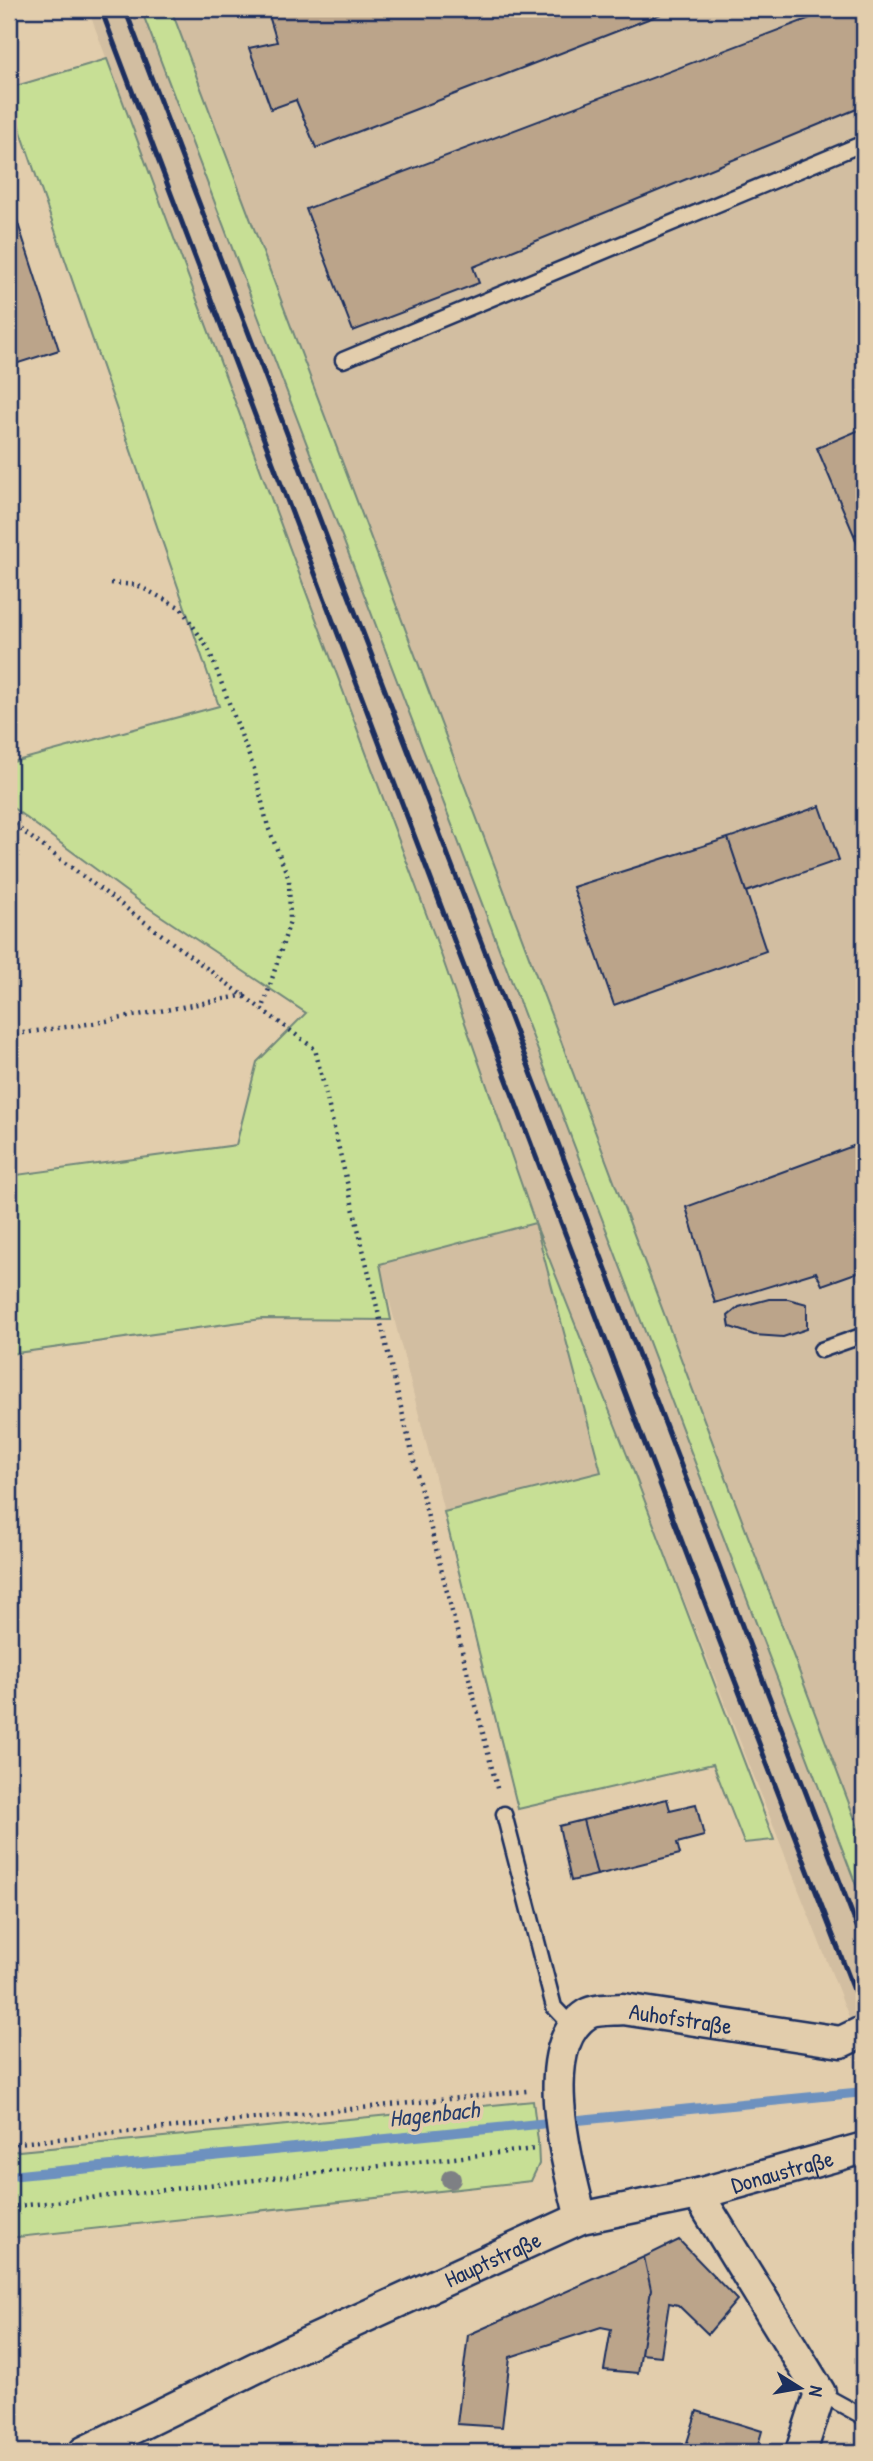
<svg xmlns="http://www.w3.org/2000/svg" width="873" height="2461" viewBox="0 0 873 2461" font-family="'Patrick Hand',sans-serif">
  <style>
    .built { fill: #d2bea1 }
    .green { fill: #c7df95; stroke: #71877a; stroke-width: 2 }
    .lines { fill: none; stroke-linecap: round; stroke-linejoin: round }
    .stream { stroke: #6d91bf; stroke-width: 10 }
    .building { fill: #bba48a; stroke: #1b2f5e; stroke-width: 2 }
    .service-casing { stroke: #1b2f5e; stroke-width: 19 }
    .minor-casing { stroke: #1b2f5e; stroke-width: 35 }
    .path { stroke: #1b2f5e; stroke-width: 4.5; stroke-dasharray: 2 5; stroke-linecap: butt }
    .service { stroke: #e2cdac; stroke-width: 14 }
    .minor { stroke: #e2cdac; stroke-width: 30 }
    .rail { stroke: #1b2f5e; stroke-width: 5 }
    .tree { fill: #7e8084 }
    .labels { text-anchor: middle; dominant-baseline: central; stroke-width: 7; stroke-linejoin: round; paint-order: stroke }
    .street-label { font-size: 23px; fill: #1b2f5e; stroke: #e2cdac }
    .water-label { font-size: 24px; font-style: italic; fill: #293f6e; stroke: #e2cdac }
  </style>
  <rect width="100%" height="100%" fill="#e2cdac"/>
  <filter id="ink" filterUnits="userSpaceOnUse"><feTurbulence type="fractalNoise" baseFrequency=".0143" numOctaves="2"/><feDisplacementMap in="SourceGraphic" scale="14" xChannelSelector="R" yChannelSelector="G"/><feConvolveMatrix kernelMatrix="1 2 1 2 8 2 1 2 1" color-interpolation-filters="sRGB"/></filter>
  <g filter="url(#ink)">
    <!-- built -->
    <path class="built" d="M88,9H141L864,1906V2055L538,1230L601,1473L444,1512L380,1264L535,1222L436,940Z
      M171,9H864V1843Z"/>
    <!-- green -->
    <path class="green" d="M141,9H171L864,1843V1906Z
      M107,59L436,940L535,1223L633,1470L774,1840L744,1843L713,1764L518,1809L444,1512L601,1472L535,1223L380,1264L391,1320L262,1319L9,1354V1176L236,1145L257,1062L306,1013L143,904L9,805V763L219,706L9,97V88Z
      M533,2101L538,2141L539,2164L531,2181L9,2238V2152Z"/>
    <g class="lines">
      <!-- stream -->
      <path class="stream" d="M9,2176L864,2092"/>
    </g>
    <!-- building -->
    <path class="building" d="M276,9H674L316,148L296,100L271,109L249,48L277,42L268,12Z
      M834,9H864V106L473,267L479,283L353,331L306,209Z
      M11,202L59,350L9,366V203Z
      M864,428V531L854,535L817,448Z
      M864,531V561L854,535Z
      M820,806L839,860L746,892L728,838Z
      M728,838L766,951L614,1005L573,887Z
      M861,1143L864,1154V1270L822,1285L816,1272L715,1303L686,1207Z
      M769,1299H788L807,1304V1329L783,1337L754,1335L730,1327L728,1316L739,1307Z
      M667,1799L670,1810L696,1804L704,1836L677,1843L680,1854L597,1875L583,1820Z
      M583,1820L597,1875L571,1881L559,1826Z
      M679,2240L737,2300L708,2334L678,2305L669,2303L661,2356L641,2354L651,2290L644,2257Z
      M644,2257L651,2290L638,2373L604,2370L611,2329L601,2327L510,2357L502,2427L457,2424L468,2335Z
      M697,2411L762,2431L756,2452H684Z"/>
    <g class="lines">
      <defs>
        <path id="service" d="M343,360L864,143
          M821,1350L864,1335
          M504,1814L554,2007L573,2027
          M820,2393L864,2417"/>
        <g id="minor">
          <path d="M698,2194L820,2393L801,2452"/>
          <path id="s1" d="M581,2218C569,2169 534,2047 587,2014C595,2009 613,2010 623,2009L841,2042L864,2031"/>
          <path id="s2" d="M84,2452L288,2352L581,2218L698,2194L864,2148"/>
        </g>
      </defs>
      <!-- service casing -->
      <use href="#service" class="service-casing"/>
      <!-- minor casing -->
      <use href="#minor" class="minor-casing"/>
      <!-- path -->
      <path class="path" d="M9,168L16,166
        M111,583L137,585L181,608L209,650L254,769L268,827L289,879L290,921L263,1008
        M9,821L315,1049L418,1478L498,1792
        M9,1035L101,1022L246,995
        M9,2144L527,2091
        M9,2207L535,2149"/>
      <!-- service -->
      <use href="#service" class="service"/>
      <!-- minor -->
      <use href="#minor" class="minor"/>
      <!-- rail -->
      <path class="rail" d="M101,9L715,1629L864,2016
        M125,9L864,1945"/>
    </g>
    <!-- trees -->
    <circle class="tree" cx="451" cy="2179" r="10"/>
  </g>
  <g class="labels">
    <!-- street labels -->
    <g class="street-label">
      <text stroke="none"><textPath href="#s1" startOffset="310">Auhofstraße</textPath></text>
      <text stroke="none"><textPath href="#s2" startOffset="756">Donaustraße</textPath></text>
      <text stroke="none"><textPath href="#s2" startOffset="452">Hauptstraße</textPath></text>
    </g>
    <!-- water labels -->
    <g class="water-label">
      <text transform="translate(434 2113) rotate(-6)">Hagenbach</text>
    </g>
  </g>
  <!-- margin -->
  <rect width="873" height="2461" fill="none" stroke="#e2cdac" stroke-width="35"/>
  <rect x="18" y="18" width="838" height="2426" fill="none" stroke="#1b2f5e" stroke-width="2.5" filter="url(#ink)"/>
  <!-- north arrow -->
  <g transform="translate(800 2388) rotate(101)" stroke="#e2cdac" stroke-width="5" paint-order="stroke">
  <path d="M0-5L12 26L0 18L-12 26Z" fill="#1b2f5e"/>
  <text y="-10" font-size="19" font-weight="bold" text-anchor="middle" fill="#1b2f5e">N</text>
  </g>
</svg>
